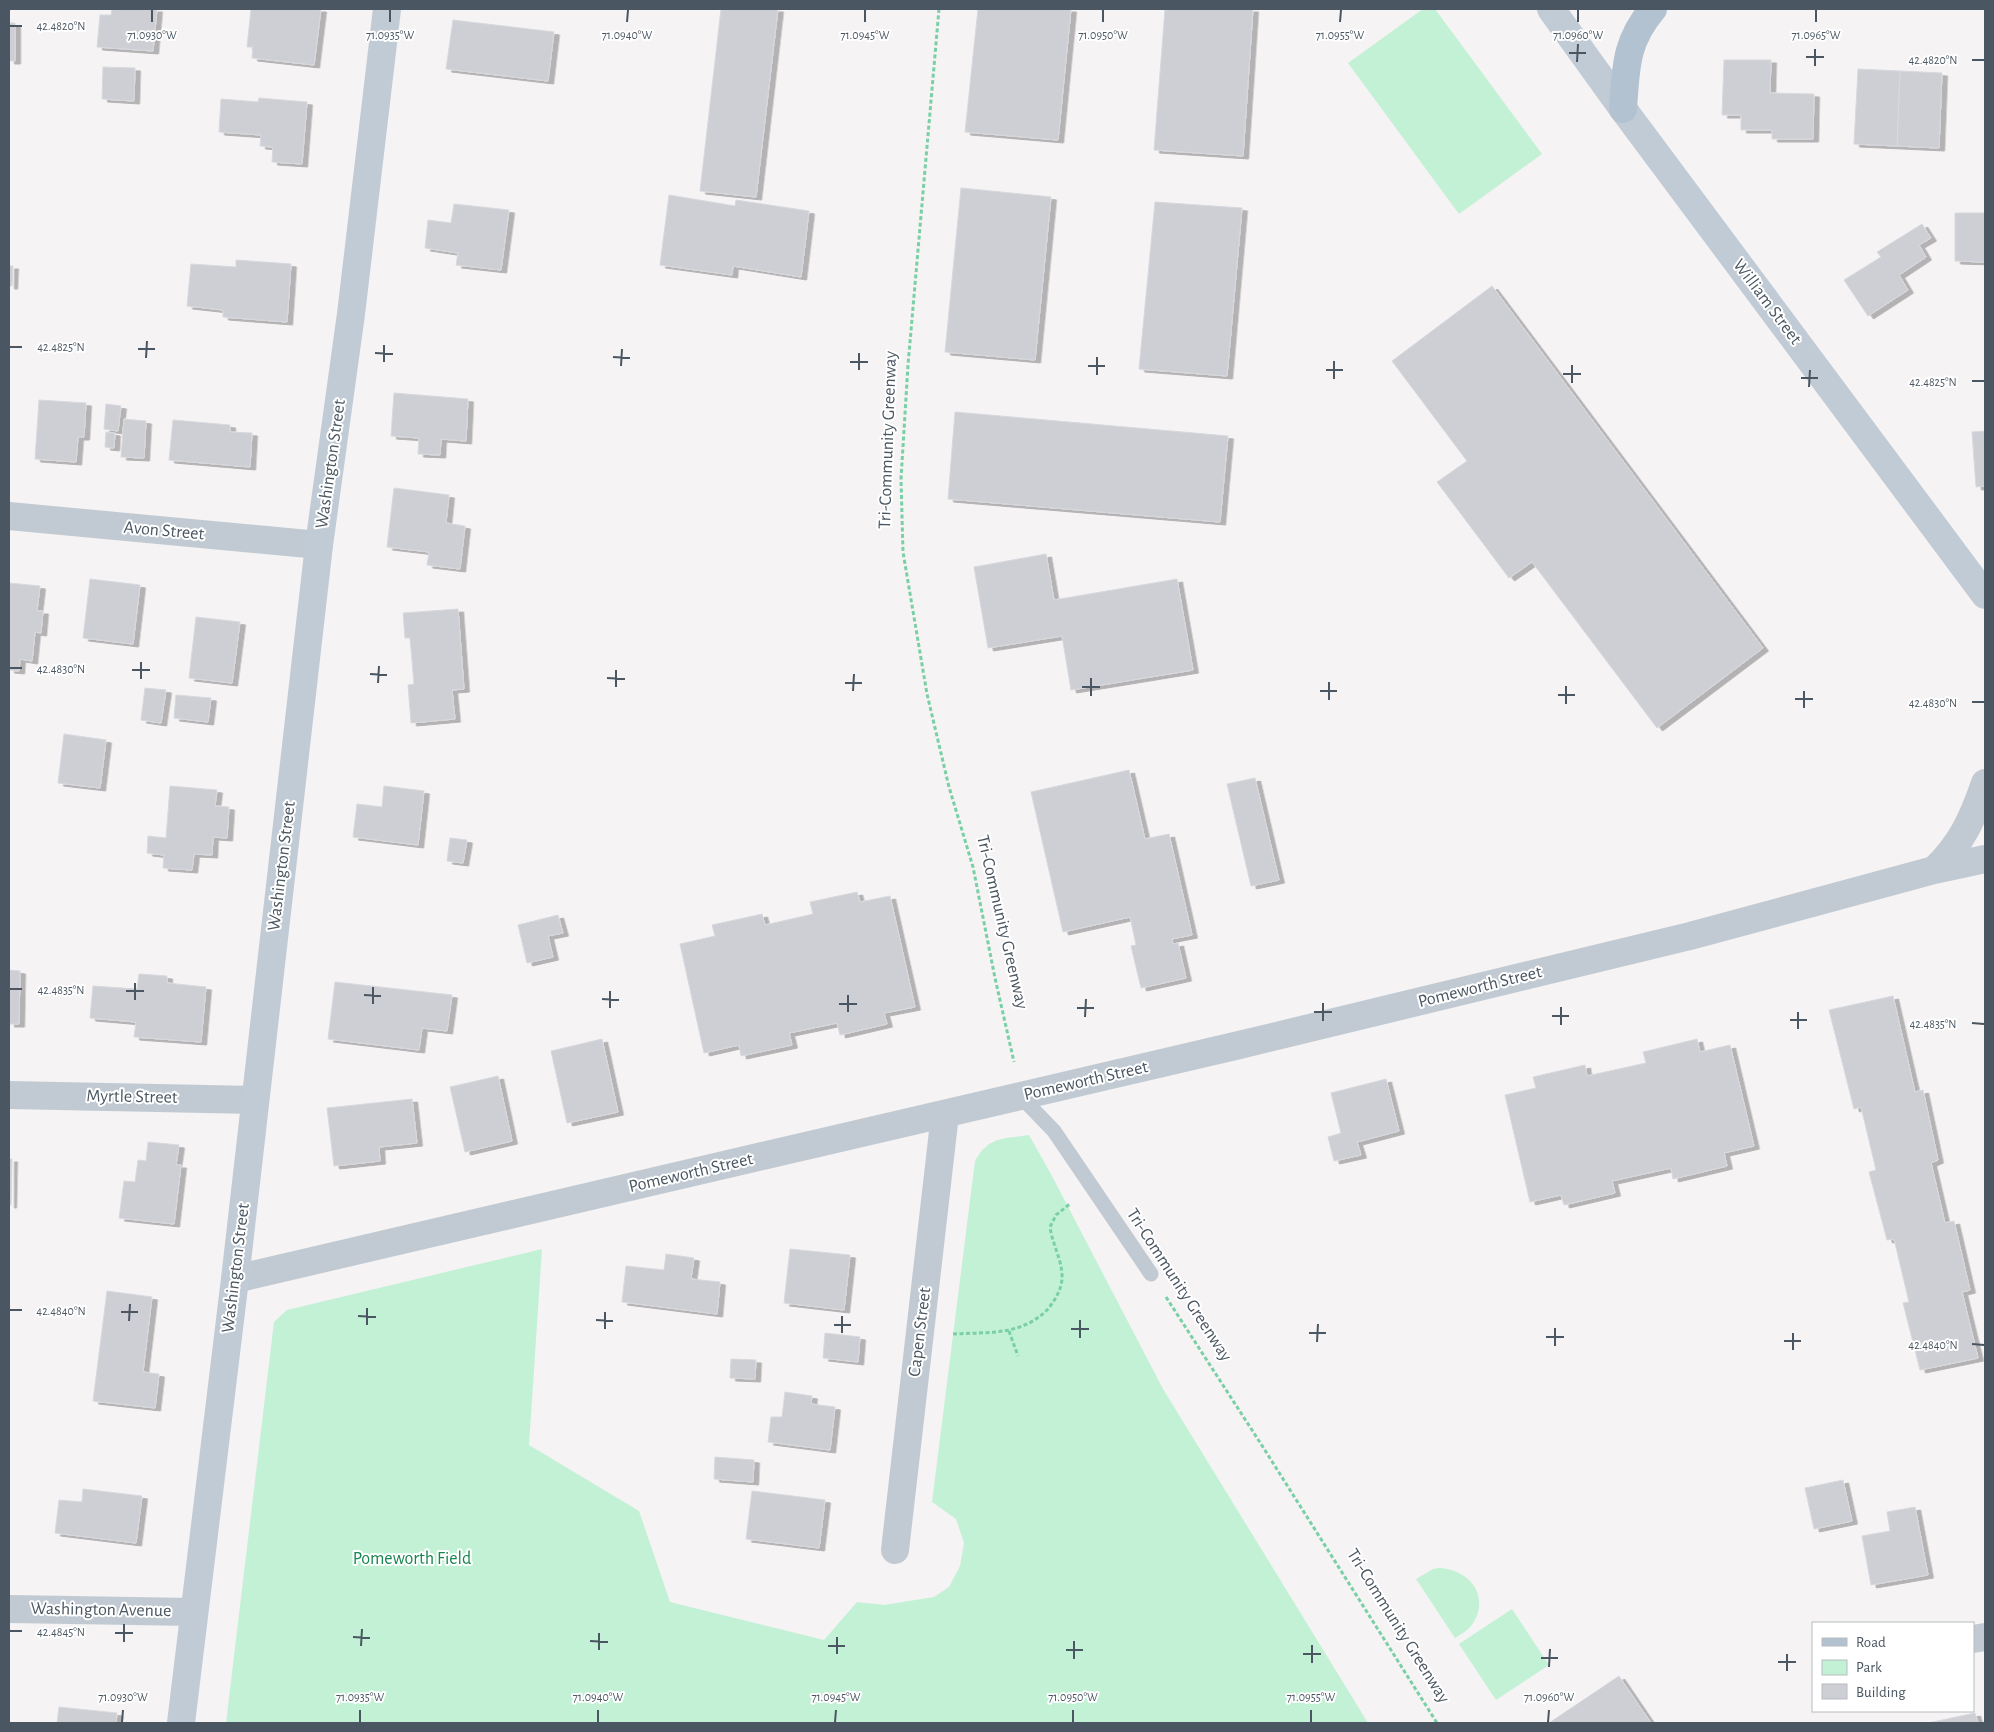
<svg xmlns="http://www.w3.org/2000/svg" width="1994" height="1732" viewBox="0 0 1994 1732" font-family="'Alegreya Sans',sans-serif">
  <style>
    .green { fill: #c3f1d5 }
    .building { fill: #cdcfd5; stroke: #d7d9de; filter: url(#shadow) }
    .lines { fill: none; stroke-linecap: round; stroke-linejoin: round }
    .path { stroke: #7ad0a6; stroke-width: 3; stroke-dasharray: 4 2.5; stroke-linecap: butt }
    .lane { stroke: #c1cad2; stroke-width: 15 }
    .street { stroke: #c1cad2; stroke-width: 28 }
    .secondary { stroke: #c1cbd6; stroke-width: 28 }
    .primary { stroke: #b3c2d1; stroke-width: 28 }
    .ticks { fill: none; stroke: #4a5661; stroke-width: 2 }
    .labels { text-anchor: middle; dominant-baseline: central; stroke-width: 4; stroke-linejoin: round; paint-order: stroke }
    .street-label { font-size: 18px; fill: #4a5661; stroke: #fff }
    .park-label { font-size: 18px; fill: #17864f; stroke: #fff }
    .ticks-label { font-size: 12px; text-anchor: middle; fill: #4a5661; stroke: #fff; stroke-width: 4; stroke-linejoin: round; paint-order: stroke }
  </style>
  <defs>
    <filter id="shadow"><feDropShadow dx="5.5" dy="3" stdDeviation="0" flood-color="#0004"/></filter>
  </defs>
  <rect width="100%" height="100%" fill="#f5f3f3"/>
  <!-- green -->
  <path class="green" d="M1423,9H1435L1542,154L1459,214L1348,63Z
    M1029,1135L1052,1176L1163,1389L1368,1723H226L274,1322L287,1310L542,1249L529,1445L639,1511L670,1602L824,1640L857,1602L884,1605L934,1597L949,1587L960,1566L964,1543L956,1519L932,1502L975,1161C989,1136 1003,1139 1029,1135Z
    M1439,1568C1470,1569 1492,1598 1471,1626C1467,1631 1461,1634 1455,1638L1416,1579L1433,1569Z
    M1512,1609L1549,1665L1496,1700L1459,1644Z"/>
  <!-- building -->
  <path class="building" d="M112,9H157L153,51L97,47L100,15H111Z
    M251,9H321L314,65L252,58L253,47H247Z
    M721,9H778L756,197L700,191Z
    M978,9H1071L1058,140L965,132Z
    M1165,9H1253L1243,156L1154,150Z
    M453,20L554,32L548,81L446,69Z
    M9,23H15V61H9Z
    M1724,60H1771L1770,93L1814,94L1813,139H1772V130H1741V115H1722Z
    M103,67L135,68L134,101L102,99Z
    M1858,69L1900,71L1897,146L1854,144Z
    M1900,71L1942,73L1939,148L1897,146Z
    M259,98L307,102L302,164L272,162L273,147L260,146L261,135L219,132L221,99L258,102Z
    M961,188L1051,197L1035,360L945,352Z
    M669,195L735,206L736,200L809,211L801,277L733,266L732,275L660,265Z
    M1155,202L1242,208L1227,376L1139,369Z
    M454,204L509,210L501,270L456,265L458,253L425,248L428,220L451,223Z
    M1955,213H1985V262L1955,261Z
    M1922,224L1931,238L1919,245L1926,257L1899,275L1908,290L1868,316L1844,280L1881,257L1877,252Z
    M236,260L291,264L287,322L223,317V310L187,306L191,264L236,267Z
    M9,266H13L12,286H9Z
    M1492,286L1763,648L1657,728L1532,562L1509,578L1437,482L1467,461L1392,361Z
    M394,393L468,399L466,441L441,439L440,455L418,454L419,438L391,436Z
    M39,400L86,403L84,437H78L76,462L35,459Z
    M106,404L121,406L118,431L104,429Z
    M955,412L1228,436L1220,522L948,499Z
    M124,419L146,421L144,458L121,457Z
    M173,420L230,425V432L252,433L250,467L169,460Z
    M1985,431V486L1976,487L1972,432Z
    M106,432L115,433L114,448L105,447Z
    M394,488L449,495L446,523L465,526L460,569L427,565L429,552L387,547Z
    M1046,554L1054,600L1177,579L1193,670L1071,690L1062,636L988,648L974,567Z
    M90,579L140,585L133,644L83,638Z
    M9,583L40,586L37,611H43L41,633L35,632L32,661L20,659L19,671L9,670Z
    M458,609L464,689L452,690L455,719L411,723L408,685L414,684L410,638H405L403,613Z
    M196,617L240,622L232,683L189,678Z
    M145,688L166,690L161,723L141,720Z
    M176,695L211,698L208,722L174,718Z
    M64,734L106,740L100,788L58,783Z
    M1129,770L1145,839L1169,834L1192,935L1172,939L1173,944L1178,943L1186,978L1141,988L1131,946L1136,945L1130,917L1063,932L1031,792Z
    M1255,778L1279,880L1251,886L1227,784Z
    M170,786L217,790L215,806L229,807L227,838L213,837L212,855L194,854L192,870L163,868L164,855L147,853L148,836L166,838Z
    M384,786L424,791L418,845L353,837L357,804L382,807Z
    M450,838L467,840L463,863L447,861Z
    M857,892L860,902L890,896L915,1007L884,1013L887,1024L840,1035L837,1023L789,1033L792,1045L741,1056L739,1045L704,1053L680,944L715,936L712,925L762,914L765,925L813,914L810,902Z
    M558,915L563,933L548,936L553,957L527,963L518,925Z
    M9,970L20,971L19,1024H9Z
    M139,974L167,976V983L206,987L201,1042L134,1037L136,1022L90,1018L93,986L137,989Z
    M335,982L452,995L447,1031L422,1028L419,1050L328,1039Z
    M1893,996L1915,1092L1923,1090L1938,1160L1931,1163L1945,1223L1954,1221L1970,1290L1962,1292L1978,1358L1920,1370L1903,1303L1909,1302L1894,1239L1887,1240L1869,1172L1876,1170L1861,1107L1854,1109L1829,1010Z
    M602,1039L618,1112L567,1123L551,1051Z
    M1697,1039L1700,1052L1730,1045L1754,1146L1724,1153L1727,1166L1673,1179L1671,1168L1612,1181L1615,1193L1564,1205L1561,1195L1530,1202L1505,1095L1536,1088L1533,1077L1585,1065L1587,1076L1646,1063L1643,1052Z
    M498,1076L512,1141L465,1152L450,1087Z
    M1386,1079L1399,1131L1357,1142L1361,1155L1334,1161L1328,1137L1341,1133L1331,1093Z
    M412,1099L417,1143L379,1147L380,1161L334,1166L327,1108Z
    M148,1142L179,1145L176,1165H181L174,1224L119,1218L124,1181L135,1182L138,1160L146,1161Z
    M9,1159H12L11,1205H9Z
    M790,1249L850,1255L844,1310L784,1303Z
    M666,1254L694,1258L691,1279L720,1282L717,1314L622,1302L626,1266L664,1270Z
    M107,1291L152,1297L143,1372L159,1374L155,1408L93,1401Z
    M825,1333L860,1337L858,1362L823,1358Z
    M731,1359L756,1360L755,1379L730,1378Z
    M785,1392L812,1396L811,1404L835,1407L830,1450L768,1442L771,1417H782Z
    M715,1457L754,1460L753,1482L714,1479Z
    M1843,1480L1852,1521L1814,1529L1805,1488Z
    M83,1489L142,1496L136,1543L55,1533L59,1500L82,1502Z
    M752,1491L825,1500L819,1548L746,1539Z
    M1915,1507L1928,1575L1871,1585L1862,1536L1890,1531L1887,1512Z
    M1619,1676L1651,1723H1549Z
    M59,1707L117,1713L116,1723H57Z
    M1975,1713L1978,1723H1928Z"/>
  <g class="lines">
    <!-- path -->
    <path class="path" d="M939,9L908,365L901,479L903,552L927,694L949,787L973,867L995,978L1014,1062
      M1166,1297L1261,1444L1437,1723
      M1009,1331L1018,1356
      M953,1334C987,1332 1021,1336 1047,1310C1054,1302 1061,1291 1062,1279C1063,1261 1052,1244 1050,1227L1056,1215L1071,1203"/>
    <!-- lane -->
    <path class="lane" d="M1021,1097L1054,1131L1151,1274"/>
    <!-- street -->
    <path class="street" d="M9,516L319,545
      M1934,870C1961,845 1973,818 1985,783
      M9,1095L255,1100
      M235,1279L1235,1046L1690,936L1934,870L1985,859
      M895,1550L945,1114
      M9,1609L194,1612
      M1973,1639L1985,1637"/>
    <!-- secondary -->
    <path class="secondary" d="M1551,9L1623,109L1985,595
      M181,1723L235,1279L319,545L351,314L387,9"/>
    <!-- primary -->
    <path class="primary" d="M1623,109C1626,68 1625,42 1653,9"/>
  </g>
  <!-- ticks -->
  <path class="ticks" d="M152,22V10M390,22V10M627,22L628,10M865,22V10M1103,22V10M1340,22L1341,10M1578,22V10M1816,22V10M10,26H22M1569,53H1586M1806,57H1824M1972,60H1984M1577,62L1578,44M1815,66V49M10,347H22M138,349H155M375,353L393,354M613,357L630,358M146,358L147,341M384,362V345M850,362H868M621,366L622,349M1088,366H1105M859,370V353M1326,370H1343M1563,374H1581M1097,375V357M1801,378H1818M1334,379V361M1972,381H1984M1572,383V365M1809,387L1810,370M10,668H22M132,670H150M370,674L387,675M607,678L625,679M141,679V662M378,683L379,666M845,683H862M616,687V670M1082,687H1100M853,691L854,674M1320,691H1337M1558,695H1575M1091,696V678M1795,699H1813M1329,700V682M1972,702H1984M1566,704V686M1804,708V691M10,989H22M126,991H144M364,995L381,996M602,999L619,1000M135,1000V983M373,1004V987M839,1004H857M610,1008V991M1077,1008H1094M848,1012V995M1314,1012H1332M1552,1016H1569M1085,1017L1086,999M1790,1020H1807M1323,1021V1003M1972,1023L1984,1024M1561,1025V1007M1798,1029V1012M10,1310H22M121,1312H138M358,1316L376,1317M596,1320L613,1321M129,1321L130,1304M367,1325V1308M834,1325H851M605,1329V1312M1071,1329H1089M842,1333V1316M1309,1333H1326M1546,1337H1564M1080,1338V1320M1784,1341H1801M1317,1342L1318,1324M1972,1344L1984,1345M1555,1346V1328M1793,1350V1333M10,1631H22M115,1633H133M353,1637L370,1638M590,1641L608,1642M124,1642V1624M361,1646L362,1629M828,1646H845M599,1650V1633M1066,1650H1083M837,1654V1637M1303,1654H1321M1541,1658H1558M1074,1659V1641M1778,1662H1796M1312,1663V1645M1549,1667L1550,1649M1787,1671V1654M122,1722L123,1710M360,1722V1710M598,1722V1710M835,1722L836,1710M1073,1722V1710M1311,1722V1710M1548,1722L1549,1710"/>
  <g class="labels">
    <!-- street labels -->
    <g class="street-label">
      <text transform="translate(1767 302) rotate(53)">William Street</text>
      <text transform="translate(888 440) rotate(-88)">Tri-Community Greenway</text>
      <text transform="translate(331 464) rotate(-82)">Washington Street</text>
      <text transform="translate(164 531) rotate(5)">Avon Street</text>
      <text transform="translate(282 866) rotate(-83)">Washington Street</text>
      <text transform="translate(1002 922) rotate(77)">Tri-Community Greenway</text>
      <text transform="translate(1480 987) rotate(-14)">Pomeworth Street</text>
      <text transform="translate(1086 1081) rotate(-13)">Pomeworth Street</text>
      <text transform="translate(132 1097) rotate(1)">Myrtle Street</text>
      <text transform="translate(691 1173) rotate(-13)">Pomeworth Street</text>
      <text transform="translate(236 1268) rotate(-83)">Washington Street</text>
      <text transform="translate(1179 1285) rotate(57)">Tri-Community Greenway</text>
      <text transform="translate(920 1332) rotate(-83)">Capen Street</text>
      <text transform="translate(101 1610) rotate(1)">Washington Avenue</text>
      <text transform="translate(1398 1626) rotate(58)">Tri-Community Greenway</text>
    </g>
    <!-- park labels -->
    <g class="park-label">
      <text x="412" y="1559">Pomeworth Field</text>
    </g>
  </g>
  <g class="ticks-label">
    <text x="61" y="30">42.4820°N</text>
    <text x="152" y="39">71.0930°W</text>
    <text x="390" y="39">71.0935°W</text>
    <text x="627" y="39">71.0940°W</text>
    <text x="865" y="39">71.0945°W</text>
    <text x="1103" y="39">71.0950°W</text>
    <text x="1340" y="39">71.0955°W</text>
    <text x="1578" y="39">71.0960°W</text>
    <text x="1816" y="39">71.0965°W</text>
    <text x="1933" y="64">42.4820°N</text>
    <text x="61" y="351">42.4825°N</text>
    <text x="1933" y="386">42.4825°N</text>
    <text x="61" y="673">42.4830°N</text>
    <text x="1933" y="707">42.4830°N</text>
    <text x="61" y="994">42.4835°N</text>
    <text x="1933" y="1028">42.4835°N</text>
    <text x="61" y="1315">42.4840°N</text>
    <text x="1933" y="1349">42.4840°N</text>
    <text x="61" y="1636">42.4845°N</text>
    <text x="123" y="1701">71.0930°W</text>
    <text x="360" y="1701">71.0935°W</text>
    <text x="598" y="1701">71.0940°W</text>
    <text x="836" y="1701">71.0945°W</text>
    <text x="1073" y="1701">71.0950°W</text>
    <text x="1311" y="1701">71.0955°W</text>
    <text x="1549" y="1701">71.0960°W</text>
  </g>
  <!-- border -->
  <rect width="1994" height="1732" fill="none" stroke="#4a5661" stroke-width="20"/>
  <!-- legend -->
  <rect x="1812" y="1622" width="162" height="90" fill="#ffffff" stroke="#b7bbc0"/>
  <rect x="1822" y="1638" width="25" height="8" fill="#b3c2d1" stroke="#b7bbc0"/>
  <text x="1856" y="1647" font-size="15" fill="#4a5661">Road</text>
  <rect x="1822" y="1660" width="25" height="15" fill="#c3f1d5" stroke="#b7bbc0"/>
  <text x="1856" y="1672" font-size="15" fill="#4a5661">Park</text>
  <rect x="1822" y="1684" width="25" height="15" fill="#cdcfd5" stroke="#b7bbc0"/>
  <text x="1856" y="1697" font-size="15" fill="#4a5661">Building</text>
</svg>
